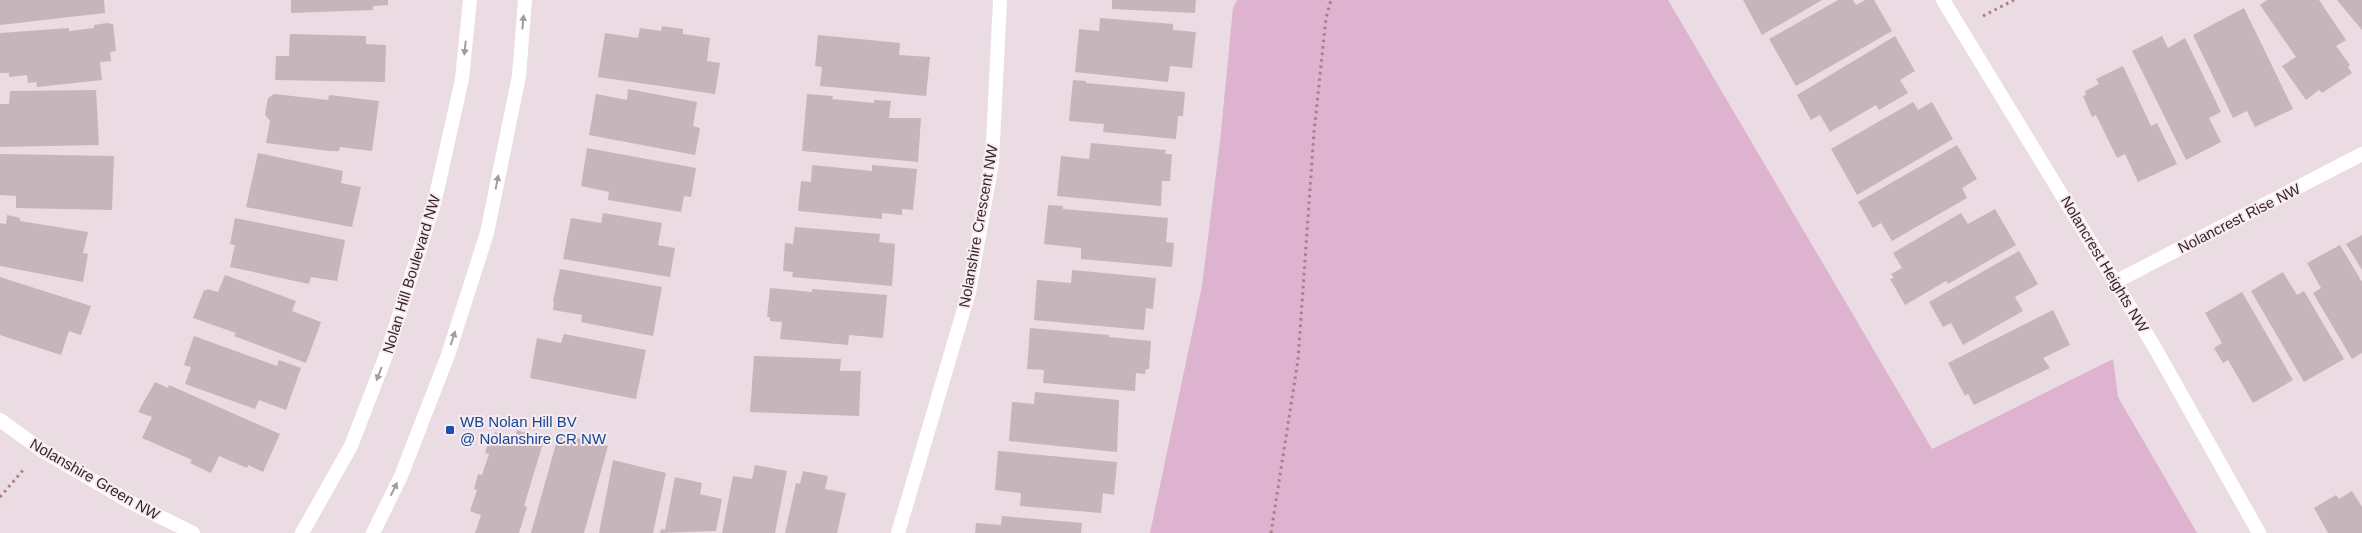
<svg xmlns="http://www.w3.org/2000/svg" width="2362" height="533" viewBox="0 0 2362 533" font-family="Arial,sans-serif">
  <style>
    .green { fill: #ddb3d0 }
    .building { fill: #c7b5bc }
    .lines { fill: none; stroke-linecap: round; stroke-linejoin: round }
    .path { stroke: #af7b8a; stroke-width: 3; stroke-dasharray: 2.5 4; stroke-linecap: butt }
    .minor { stroke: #fff; stroke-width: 14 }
    .tertiary { stroke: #fff; stroke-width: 14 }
    .oneway { fill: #a69a9c }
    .transit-dot { fill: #1a4fb4; stroke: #f6edf1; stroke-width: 2 }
    .labels { text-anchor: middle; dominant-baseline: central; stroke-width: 4; stroke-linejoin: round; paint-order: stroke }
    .street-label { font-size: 15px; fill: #391e24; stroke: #f6edf1 }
    .transit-label { font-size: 15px; fill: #164399; stroke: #f6edf1; text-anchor: start }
  </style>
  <rect width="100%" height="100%" fill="#eadce2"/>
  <!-- green -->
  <path class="green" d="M1237,0H1668L1932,449L2113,359L2118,397L2197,533H1150L1202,286L1220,142L1233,8Z"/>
  <!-- building -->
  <path class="building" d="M0,0H104L105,13L0,25Z
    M291,0H388V5L373,6V10L291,13Z
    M1112,0H1196L1195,13L1112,9Z
    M1743,0H1822L1762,35Z
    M1838,0H1853L1856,5L1865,0H1874L1892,31L1796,86L1769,39Z
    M2267,0H2319L2346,40L2336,46L2350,65L2348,67L2352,73L2322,93L2319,90L2306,100L2282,66L2296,57L2260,5Z
    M2337,0H2362V30Z
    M2244,8L2293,109L2255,127L2247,111L2233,118L2193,35Z
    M1100,18L1173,24V30L1196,32L1192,68L1170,66L1168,82L1075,72L1079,29L1099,31Z
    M107,23L113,24L116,51L110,52L111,61L100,62L102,80L37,87L36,82L28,83L27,75L9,77V73H0V33L69,28V31L94,28V25Z
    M662,26L683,29V34L710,38L707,61L720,63L715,94L598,77L605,33L638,38L640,28L661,31Z
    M290,34L366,36V44L386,45L385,82L275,80L276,56H289Z
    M818,35L900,43L899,55L930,57L926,96L820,86L822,67L815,66Z
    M1895,36L1915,71L1900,80L1908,93L1879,110L1876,105L1830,132L1820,115L1811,120L1797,95Z
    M2162,36L2168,48L2185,38L2221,112L2209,118L2221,142L2186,160L2132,51Z
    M2123,66L2151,126L2157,123L2177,164L2138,182L2125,154L2117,158L2096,115L2092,117L2083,96L2086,95L2085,91L2099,84L2096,79Z
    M1073,80L1086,81V83L1185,92L1183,116H1178L1176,139L1103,132L1104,124L1069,121Z
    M628,89L697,102L693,126L700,128L695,155L589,135L596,94L627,100Z
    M96,90L99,145L0,147V104H9L10,91Z
    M274,94L328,100L329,95L379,101L372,151L340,147L339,151H329L266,143L270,121L265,115L268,98Z
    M807,94L833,96L832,99L874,103V100L891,101L889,118H921L918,162L802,151Z
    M1913,102L1918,110L1932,102L1953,139L1857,195L1831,149Z
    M1091,143L1166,150L1165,154H1172L1170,181H1162L1161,206L1057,196L1061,156L1089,159Z
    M1957,145L1977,179L1962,188L1967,198L1892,241L1881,223L1873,228L1858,202Z
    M587,148L696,168L691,197L684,196L681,212L608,200L609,192L581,186Z
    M258,153L343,171L341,183L361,187L352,227L246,207Z
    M0,154L114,156L112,210L16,208V196L0,195Z
    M812,165L872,171V165L917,169L913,210L902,209V215L882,213V219L798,211L801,181L811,182Z
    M1048,205L1063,206V209L1168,218L1166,242L1174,243L1172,267L1081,259V248L1044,244Z
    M1995,209L2016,245L1948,284L1946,281L1905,305L1890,279L1894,278L1891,274L1902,268L1893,253L1961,213L1968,224Z
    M603,213L662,223L658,245L675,248L670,277L563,259L571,218L601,223Z
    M7,215L20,218V221L88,232L83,253L88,254L83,282L0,266V223L6,224Z
    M235,218L345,240L337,281L311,277L309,284L230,267L235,245L230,244Z
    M795,227L880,234L879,242L895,244L892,286L792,277L793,272L783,271L785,243L793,244Z
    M2362,235V270L2346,244Z
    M2340,245L2362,282V353L2352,359L2313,293L2321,288L2307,263Z
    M2019,251L2038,284L2015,297L2023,311L1963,345L1951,323L1943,327L1929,302Z
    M560,269L662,287L653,336L581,322L582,315L553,310L554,302L553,301Z
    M1072,270L1156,278L1153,309L1146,308L1144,330L1034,320L1037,280L1071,283Z
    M2283,272L2297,295L2304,291L2344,359L2304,382L2251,291Z
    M225,275L296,301L292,311L321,322L306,363L234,336L236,333L193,318L204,290L206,291L207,289L218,292Z
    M0,277L91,306L81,335L69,331L61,355L0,335Z
    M770,288L812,292V289L887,295L883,338L849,335L848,345L780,339L782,322L770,321V317H767Z
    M2242,292L2293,380L2253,403L2228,360L2223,363L2214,348L2222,343L2205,313Z
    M2053,310L2070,345L2043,358L2050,368L1974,405L1968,394L1965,396L1948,363Z
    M1030,328L1109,335V337L1151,341L1149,369H1146L1145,374L1136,373L1135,391L1043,383L1044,370L1027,369Z
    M564,334L646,350L636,399L530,378L537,338L561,343Z
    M194,336L277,366L279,360L301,368L286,410L259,400L255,409L185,384L191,367L184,365Z
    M754,356L841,359L840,371H861L859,416L750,412Z
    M155,382L168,388L169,385L280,434L263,472L248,465L247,468L219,456L211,473L190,463L192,460L142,438L152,417L138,412Z
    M1035,392L1119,400L1117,452L1009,441L1012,402L1034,404Z
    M517,430L544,440L524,506L527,507L519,533H475L481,515L470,511L477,490L474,489L478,474L482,475L489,454L485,453L489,439L492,440L495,432L515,438Z
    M559,433L608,446L584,533H531Z
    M998,451L1117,462L1114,495L1103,493L1101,513L1020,506L1021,493L995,490Z
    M613,460L666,473L653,533H599Z
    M755,465L787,471L775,533H722L733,476L752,479Z
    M803,471L828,476L825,489L846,493L837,533H785L796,483L800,484Z
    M675,477L702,483L700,494L722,499L716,531L660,533L661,529L665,530Z
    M2352,491L2362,507V533H2328L2314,508L2336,495L2339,499Z
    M1002,516L1082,523L1081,533H975L976,523L1001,525Z"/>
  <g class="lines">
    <!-- path -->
    <path class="path" d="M1983,16L2014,0
      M0,497L24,469
      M1271,533L1298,360L1314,132L1326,18L1331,0"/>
    <!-- minor -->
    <path class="minor" d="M1943,0L2155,348L2259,533
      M2115,282L2362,154
      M0,420L43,451L130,502L193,533
      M898,533L969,292L992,162L1000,0"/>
    <!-- tertiary -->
    <path class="tertiary" d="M302,533L351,446L388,350L434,204L462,79L470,0
      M373,533L401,476L448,355L487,233L519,76L525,0"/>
  </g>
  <!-- one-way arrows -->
  <defs><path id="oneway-solid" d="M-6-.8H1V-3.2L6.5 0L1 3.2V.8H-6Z" transform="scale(1.25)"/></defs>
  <g class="oneway">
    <use href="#oneway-solid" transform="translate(523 22) rotate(-85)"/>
    <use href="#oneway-solid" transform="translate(465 48) rotate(96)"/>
    <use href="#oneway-solid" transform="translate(497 182) rotate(-79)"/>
    <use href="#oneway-solid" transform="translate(453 338) rotate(-72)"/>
    <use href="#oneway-solid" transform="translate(379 374) rotate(111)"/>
    <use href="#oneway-solid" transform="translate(394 489) rotate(-64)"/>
  </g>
  <!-- markers -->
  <rect class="transit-dot" x="445" y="425" width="10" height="10" rx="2.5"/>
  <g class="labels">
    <!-- street labels -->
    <g class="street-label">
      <text transform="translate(2239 218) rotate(-27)">Nolancrest Rise NW</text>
      <text transform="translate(978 226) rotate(-80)">Nolanshire Crescent NW</text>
      <text transform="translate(2105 264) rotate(59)">Nolancrest Heights NW</text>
      <text transform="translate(411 274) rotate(-73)">Nolan Hill Boulevard NW</text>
      <text transform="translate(95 479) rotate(30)">Nolanshire Green NW</text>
    </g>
    <!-- transit labels -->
    <g class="transit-label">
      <text x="460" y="421">WB Nolan Hill BV<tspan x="460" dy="17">@ Nolanshire CR NW</tspan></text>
    </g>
  </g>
</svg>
